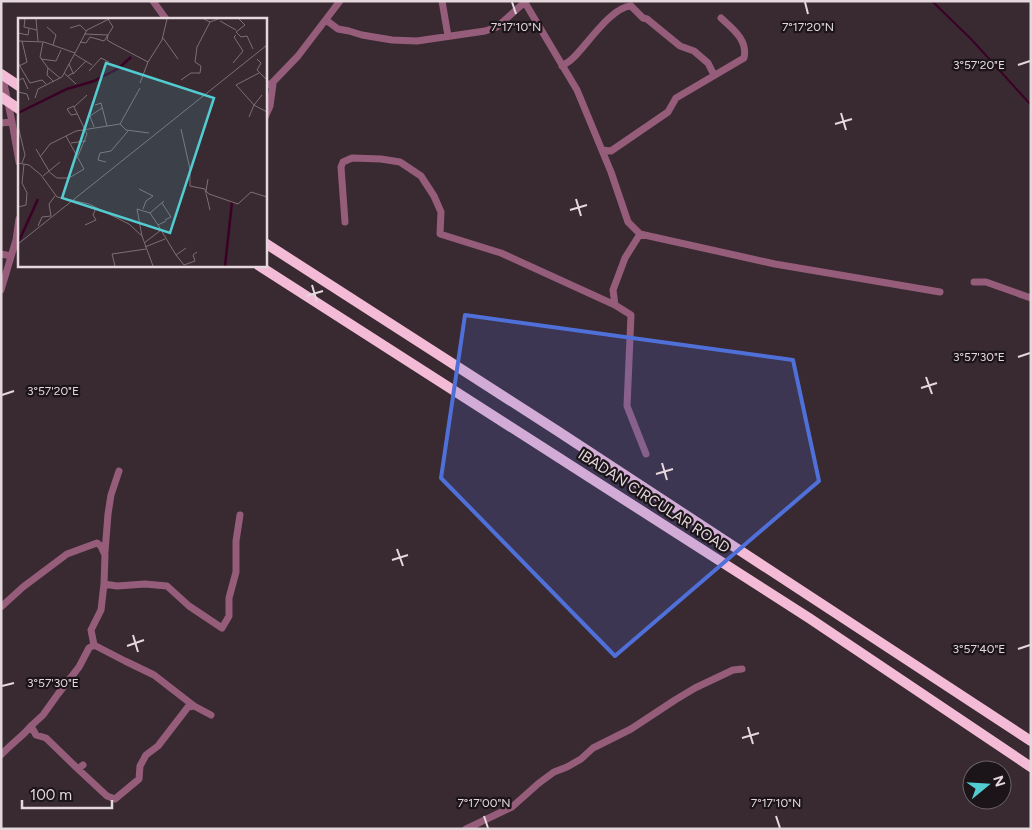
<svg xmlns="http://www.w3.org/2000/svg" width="1032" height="830" viewBox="0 0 1032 830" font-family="Figtree,sans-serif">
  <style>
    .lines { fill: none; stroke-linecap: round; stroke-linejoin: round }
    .stream { stroke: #3b0025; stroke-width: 2 }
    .minor { stroke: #965d7a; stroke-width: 7 }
    .highway { stroke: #f4bbd7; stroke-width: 10 }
    .marked { fill: #4f70d9; fill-opacity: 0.2; stroke: #4f70d9; stroke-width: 4; stroke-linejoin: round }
    .ticks { fill: none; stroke: #e4d8dd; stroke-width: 2 }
    .labels { text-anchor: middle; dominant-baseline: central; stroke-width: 4.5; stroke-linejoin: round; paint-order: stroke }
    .street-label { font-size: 15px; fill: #e4d8dd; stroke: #1b1418 }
    .inset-river { fill: none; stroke: #3b0025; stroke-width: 2.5 }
    .inset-road { fill: none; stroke: #7d6f76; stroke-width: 1 }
    .view { fill: #52ccd0; fill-opacity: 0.15; stroke: #52ccd0; stroke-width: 2.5 }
    .inset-edge { fill: none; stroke: #e4d8dd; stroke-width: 2.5 }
    .ticks-label { font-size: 12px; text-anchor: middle; fill: #e4d8dd; stroke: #1b1418; stroke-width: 4.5; stroke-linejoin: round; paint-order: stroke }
  </style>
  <rect width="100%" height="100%" fill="#392931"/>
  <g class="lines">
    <!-- stream -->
    <path class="stream" d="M932,1L972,40L1031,105"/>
    <!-- minor -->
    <path class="minor" d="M153,1L166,19
      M442,1L448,36
      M524,1L577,90L611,172L628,222L640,234L775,264L940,292
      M326,20L338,29L349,31L362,35L392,40L417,41L485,31L497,27L526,1
      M562,66C565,64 569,62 572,59C587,45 611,7 631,6L643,18L647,19L680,46L694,51L708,63L714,75
      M2,74L12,122L19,162
      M265,85L272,83L298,56L340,1
      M265,117L270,106L273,84L272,83
      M1,123L12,122
      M602,150L611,151L668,112L676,98L744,58C748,40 733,29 721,18
      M345,222L341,167L343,162L352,158L381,159L400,162L421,176L434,196L441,212L440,234L501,253L615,305
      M640,234L625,258L613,290L615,305L631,315L627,406L646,454
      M1,254L11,256
      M974,282H986L1031,298
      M1,290L16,240L19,219
      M105,552L108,514L111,495L119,471
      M104,584L117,586L145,584L167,586L189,606L222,628L229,616V598L236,572V541L240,515
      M1,607L23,587L67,554L97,543L101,546L105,555L104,584L101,610L91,630L94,645L125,661L154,675L194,706L211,715
      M1,755C11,744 23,736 31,726
      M83,765L78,769L107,796L115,799L139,779L140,766L146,755L158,746L188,707L194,706
      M78,769L46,738L36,735L31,726L43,715L58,694L79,667L89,648L94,645
      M466,829L512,807L539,783L554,772L567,767L581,759L593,748L631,729L675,700L695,688L733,670L742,669"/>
    <!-- highway -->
    <path class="highway" d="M1,74L19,86
      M1,97L19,109
      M265,243L556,430L1031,741
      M258,265L809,618L1031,767"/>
  </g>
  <!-- marked area -->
  <path class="marked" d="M465,315L793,360L819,481L615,656L441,478Z"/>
  <!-- ticks -->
  <path class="ticks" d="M512,2L516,14M805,2L808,14M1018,65L1030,61M841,113L846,130M835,124L852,119M576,199L581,216M570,210L587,205M312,285L317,302M306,296L323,291M1018,357L1030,353M926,377L932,394M921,388L937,383M2,395L14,391M662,463L667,480M656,474L673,469M397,549L403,566M392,560L408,555M133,635L138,652M127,646L144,640M1018,649L1030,645M2,686L14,683M748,727L753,744M742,738L759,733M484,816L488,828M776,816L780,828"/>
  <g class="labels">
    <!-- street labels -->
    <g class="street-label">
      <text transform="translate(654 501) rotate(33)">IBADAN CIRCULAR ROAD</text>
    </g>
  </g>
  <!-- overview -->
  <g transform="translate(18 18)">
    <rect width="249" height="249" fill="#392931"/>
    <path class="inset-river" d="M0,95L49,71L76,63L101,50L113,39M1,223L20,181M207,248L214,184"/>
    <path class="inset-road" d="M7,1L6,9L19,12M18,1L20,23M186,1L192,4L200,1M221,1L227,7L218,14L223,19L229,18L235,31M202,3L218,12M29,9L38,17L35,27M52,10L62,7L68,13M0,15L10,17L11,11M66,16L90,17L89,22L94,25L130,44M145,20L160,41M0,23L26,24L57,35L69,12L91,1M25,24L22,39L30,50L29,57L36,64M62,24L68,25L72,19L86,23L95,9L90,1M56,36L74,47M23,41L38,43L43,32M239,41L243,45L239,52L249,62M0,45L12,65L24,62L28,66M215,45L225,33L216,19L218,17M1,48L9,44L4,23M30,50L42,60M71,53L83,40L91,44M46,55L58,66M55,56L68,43M50,58L55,55L51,46M163,62L173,55H182L183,48L177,44L179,29L192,4M0,63L5,60L10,71M122,65L130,44L144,22L149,1M0,74L9,76L11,82M244,77L236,87L249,94M17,80L20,71L44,59L57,35M77,87L83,85L89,108M56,88L49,91L53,97L59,96M231,99L236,87L218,67L241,55M102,106L108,112L131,115M0,108L7,137L4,145M76,109L72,98L84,90M163,111L172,151V168L187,171L192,192M53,125L68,123M18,131L31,153M60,138L69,116L56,89L69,77M22,139L32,126L58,113L102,106L122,70M88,144L80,142L82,135L93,133L110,113M0,145L11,147L23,157L39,179L71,186L111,206L124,218L135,248M30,153L39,160H51L66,151L48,118M25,158L42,144M190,161L188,173L191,176L220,186L233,174L249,179M121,171L135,178L128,183L125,191M144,185L153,199L147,202M0,189L8,187L9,175L4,165L6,146M132,195L140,207L148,203M67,207L78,202L75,197L78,190M20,208L24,199L33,198L31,186L37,178M143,212L158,237L168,230M124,218L119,191L132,195L146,183M126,225L143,212L140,207M0,226L249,27M127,229L147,221M158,237L166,247L177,243L175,237L179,234M97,248L94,236L128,231"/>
    <path class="view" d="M88,45L196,80L152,215L44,180Z"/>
    <rect width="249" height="249" class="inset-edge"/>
  </g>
  <g class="ticks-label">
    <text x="516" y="31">7°17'10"N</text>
    <text x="808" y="31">7°17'20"N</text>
    <text x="979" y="69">3°57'20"E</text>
    <text x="979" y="361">3°57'30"E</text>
    <text x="53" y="395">3°57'20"E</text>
    <text x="979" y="653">3°57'40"E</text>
    <text x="53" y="687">3°57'30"E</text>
    <text x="484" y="807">7°17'00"N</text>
    <text x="776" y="807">7°17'10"N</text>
  </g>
  <!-- border -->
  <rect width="1032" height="830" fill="none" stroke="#e4d8dd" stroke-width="5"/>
  <!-- north arrow -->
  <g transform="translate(987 785) rotate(72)"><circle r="24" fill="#1b1418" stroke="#6b6267"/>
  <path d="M0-4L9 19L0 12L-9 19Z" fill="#52ccd0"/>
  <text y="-8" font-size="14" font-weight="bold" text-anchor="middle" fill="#e4d8dd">N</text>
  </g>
  <!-- scale -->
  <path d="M22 800v8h90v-8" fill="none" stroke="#e4d8dd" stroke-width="2.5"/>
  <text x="30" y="800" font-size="15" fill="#e4d8dd" stroke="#1b1418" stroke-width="4" paint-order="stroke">100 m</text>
</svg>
